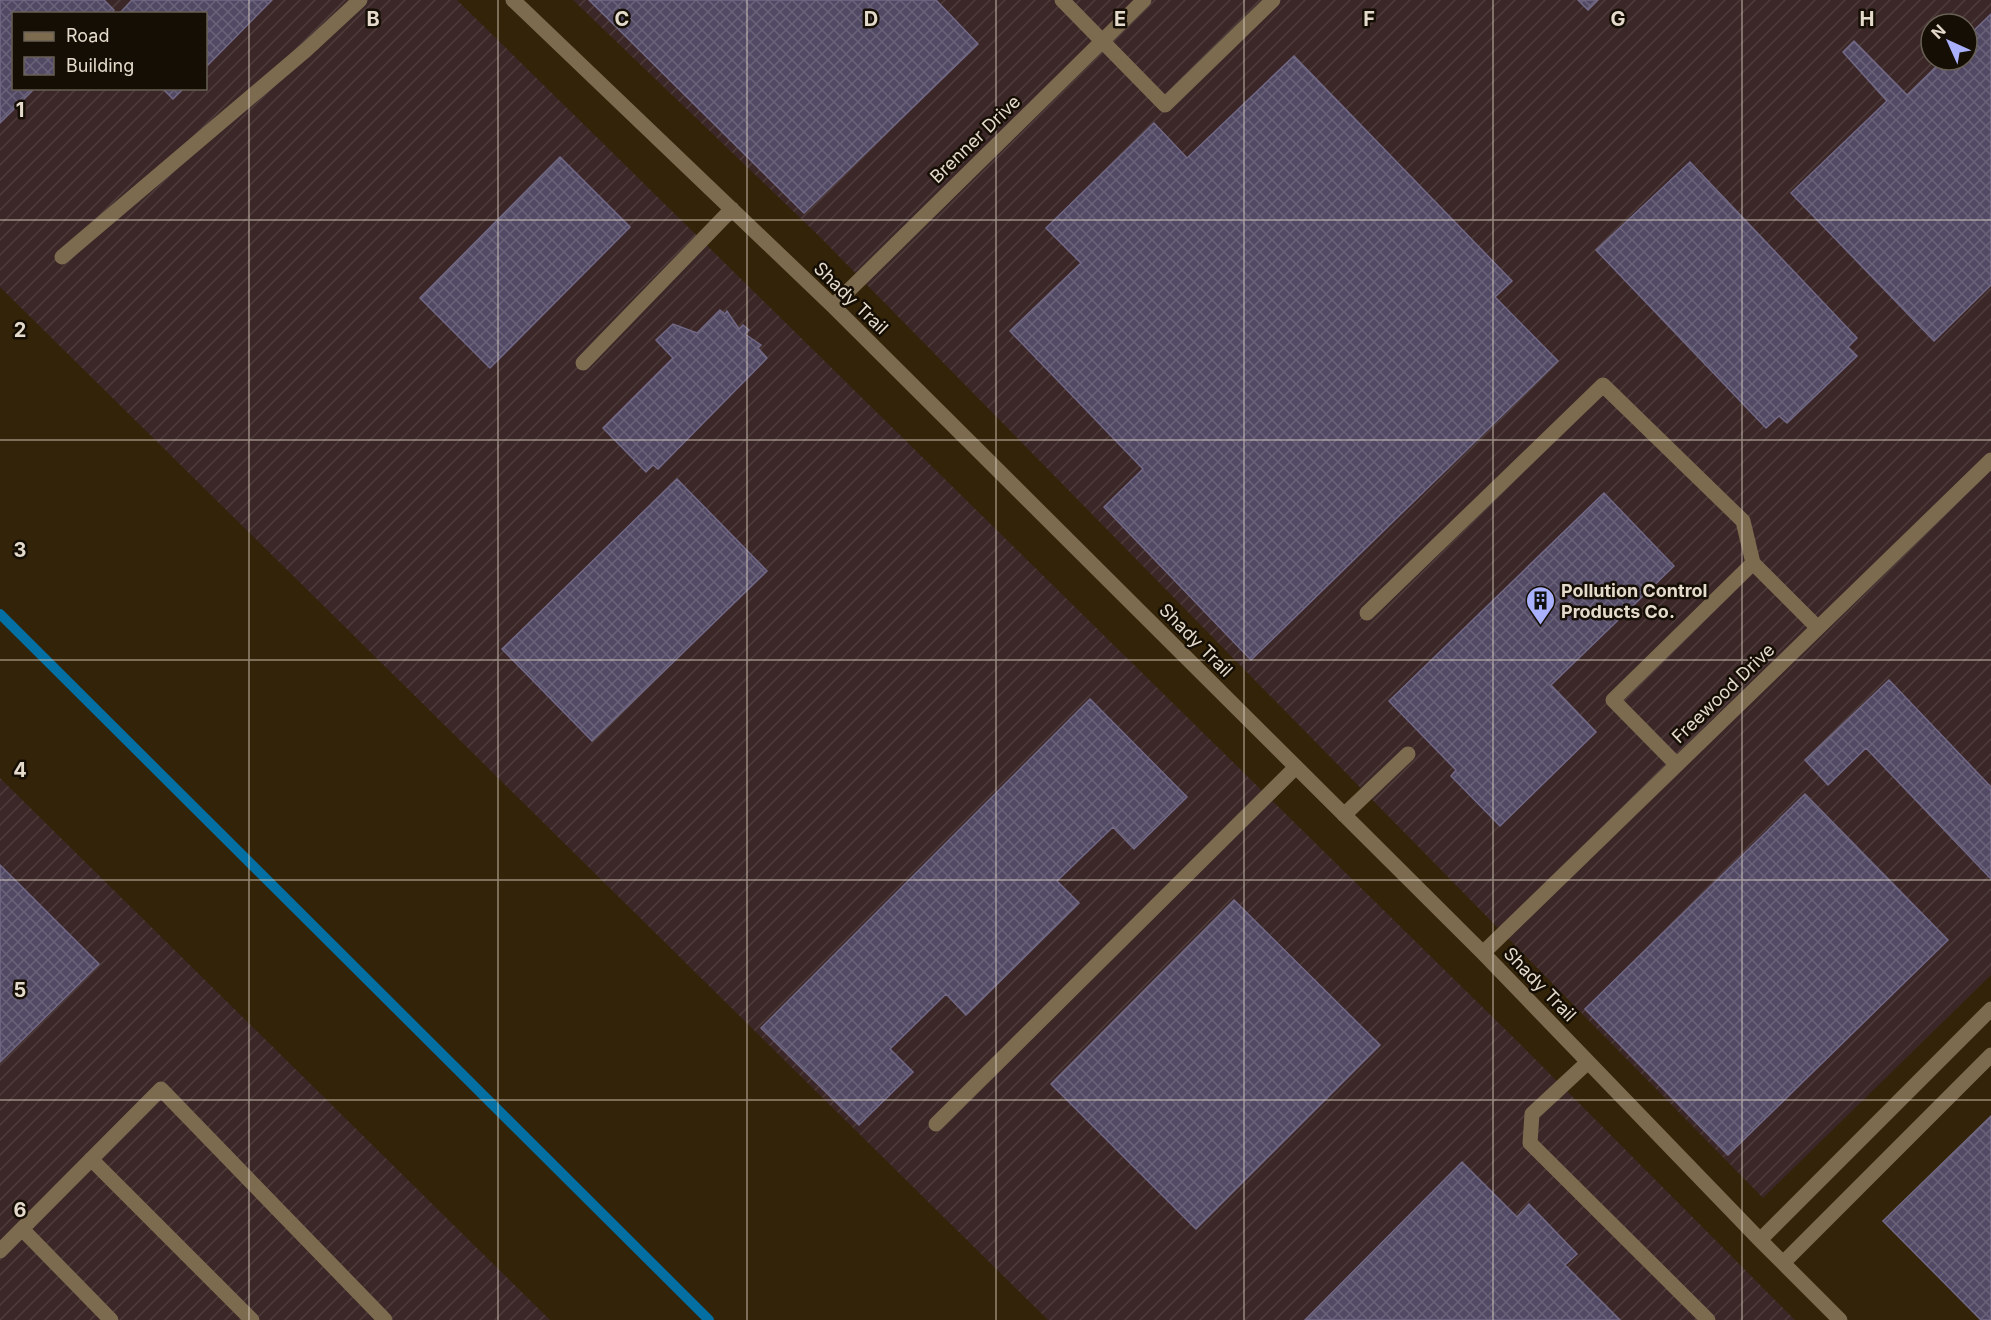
<svg xmlns="http://www.w3.org/2000/svg" width="1991" height="1320" viewBox="0 0 1991 1320" font-family="Inter,sans-serif">
  <style>
    .industrial { fill: url(#industrial-furrows); fill-rule: evenodd }
    .lines { fill: none; stroke-linecap: round; stroke-linejoin: round }
    .stream { stroke: #036fa2; stroke-width: 10 }
    .building { fill: url(#building-cross-hatch); stroke: #726986; stroke-width: 1.5 }
    .minor { stroke: #7d6b50; stroke-width: 15 }
    .grid { fill: none; stroke: #e5dbcc; stroke-width: 1.5; stroke-opacity: 0.55 }
    .labels { text-anchor: middle; dominant-baseline: central; stroke-width: 5; stroke-linejoin: round; paint-order: stroke }
    .street-label { font-size: 18px; fill: #e5dbcc; stroke: #150e04 }
    .poi-label { font-size: 18px; font-weight: bold; fill: #e5dbcc; stroke: #150e04; text-anchor: start }
    .grid-label { font-size: 20px; text-anchor: middle; font-weight: bold; fill: #e5dbcc; stroke: #150e04; stroke-width: 5; stroke-linejoin: round; paint-order: stroke }
  </style>
  <defs>
    <pattern id="industrial-furrows" width="10" height="10" patternUnits="userSpaceOnUse" patternTransform="scale(1.5)"><rect width="10" height="10" fill="#3b2727"/><path d="M-1 1l2-2M0 10L10 0M9 11l2-2" fill="none" stroke="#4e3c3b"/></pattern>
    <pattern id="building-cross-hatch" width="8" height="8" patternUnits="userSpaceOnUse" patternTransform="scale(1.5)"><rect width="8" height="8" fill="#524965"/><path d="M0 0l8 8M0 8l8-8" fill="none" stroke="#6b637a"/></pattern>
  </defs>
  <rect width="100%" height="100%" fill="#332308"/>
  <!-- industrial -->
  <path class="industrial" d="M0,0H457L1519,1043L1795,1320H1048L0,287ZM14,14H206V88H14Z
    M573,0H1991V975L1763,1198L820,237ZM1931,24H1967V60H1931Z
    M0,778L550,1320H0Z"/>
  <g class="lines">
    <!-- stream -->
    <path class="stream" d="M0,614L709,1320"/>
  </g>
  <!-- building -->
  <path class="building" d="M0,0H104L114,10L111,14H14V88H35L0,123Z
    M132,0H272L206,67V14H119Z
    M589,0H936L978,44L804,213Z
    M1578,0H1598L1588,10Z
    M1991,14V285L1934,341L1791,193L1887,101L1843,52L1854,41L1907,95L1943,60H1967V37Z
    M1294,56L1512,281L1495,297L1558,361L1251,660L1104,507L1143,469L1010,331L1081,263L1046,228L1154,123L1187,158Z
    M162,88H184L173,99Z
    M560,157L630,227L490,368L420,298Z
    M1690,162L1857,338L1848,347L1857,356L1787,423L1779,416L1766,428L1596,250Z
    M720,310L725,314L727,311L739,329L743,325L749,330L745,334L761,345L758,348L767,358L658,469L653,465L646,472L603,428L673,358L656,340L673,324L697,333Z
    M677,479L767,571L592,741L502,649Z
    M1604,493L1674,566L1551,685L1596,732L1500,826L1451,776L1456,770L1389,701Z
    M1889,680L1991,787V879L1866,748L1828,785L1805,760Z
    M1090,699L1187,797L1134,849L1113,827L1057,881L1079,903L966,1015L946,994L890,1049L913,1072L859,1125L761,1028Z
    M1805,794L1948,940L1728,1155L1585,1009Z
    M0,865L99,964L0,1062Z
    M1234,900L1380,1045L1196,1229L1051,1084Z
    M1991,1116V1320H1981L1883,1221Z
    M1462,1162L1517,1217L1529,1204L1577,1254L1565,1265L1620,1320H1305Z"/>
  <g class="lines">
    <!-- minor -->
    <path class="minor" d="M513,0L833,306L1483,953L1760,1240L1840,1320
      M1062,0L1165,105L1273,0
      M62,257L306,50L360,0
      M833,306L1144,0
      M583,363L732,209
      M1367,613L1603,385L1743,521L1753,563
      M1677,765L1613,700L1753,563L1818,628
      M1344,815L1408,754
      M1483,953L1991,460
      M1588,1062L1532,1114L1530,1143L1708,1320
      M936,1124L1296,767
      M91,1159L252,1320
      M22,1229L111,1320
      M1760,1240L1991,1009
      M0,1251L161,1089L385,1320
      M1783,1263L1991,1055"/>
  </g>
  <!-- grid -->
  <path class="grid" d="M249,0V1320M498,0V1320M747,0V1320M996,0V1320M1244,0V1320M1493,0V1320M1742,0V1320M0,220H1991M0,440H1991M0,660H1991M0,880H1991M0,1100H1991"/>
  <!-- icons -->
  <defs>
    <symbol id="building-pin" viewBox="-11 -11 22 30"><path d="M0 17L-7.5 6A9.5 9.5 0 1 1 7.5 6Z" fill="#a9b0fc" stroke="#150e04"/><path d="M-4-6H4V6H1V3H-1V6H-4ZM-2.5-4.3h1.7v1.8h-1.7ZM.8-4.3h1.7v1.8H.8ZM-2.5-1h1.7V.8h-1.7ZM.8-1h1.7V.8H.8Z" fill="#111"/></symbol>
  </defs>
  <g fill-rule="evenodd">
    <use href="#building-pin" x="1524" y="584" width="33" height="45"/>
  </g>
  <g class="labels">
    <!-- street labels -->
    <g class="street-label">
      <text transform="translate(975 139) rotate(-44)">Brenner Drive</text>
      <text transform="translate(851 298) rotate(44)">Shady Trail</text>
      <text transform="translate(1196 640) rotate(45)">Shady Trail</text>
      <text transform="translate(1723 693) rotate(-44)">Freewood Drive</text>
      <text transform="translate(1540 984) rotate(46)">Shady Trail</text>
    </g>
    <!-- poi labels -->
    <g class="poi-label">
      <text x="1561" y="590">Pollution Control<tspan x="1561" dy="21">Products Co.</tspan></text>
    </g>
  </g>
  <g class="grid-label">
    <text x="373" y="26">B</text>
    <text x="622" y="26">C</text>
    <text x="871" y="26">D</text>
    <text x="1120" y="26">E</text>
    <text x="1369" y="26">F</text>
    <text x="1618" y="26">G</text>
    <text x="1867" y="26">H</text>
    <text x="20" y="117">1</text>
    <text x="20" y="337">2</text>
    <text x="20" y="557">3</text>
    <text x="20" y="777">4</text>
    <text x="20" y="997">5</text>
    <text x="20" y="1217">6</text>
  </g>
  <!-- legend -->
  <rect x="12" y="12" width="195" height="78" fill="#150e04" stroke="#686054" stroke-width="1.5"/>
  <rect x="24" y="32" width="30" height="9" fill="#7d6b50" stroke="#686054" stroke-width="1.5"/>
  <text x="66" y="42" font-size="18" fill="#e5dbcc">Road</text>
  <rect x="24" y="57" width="30" height="18" fill="url(#building-cross-hatch)" stroke="#686054" stroke-width="1.5"/>
  <text x="66" y="72" font-size="18" fill="#e5dbcc">Building</text>
  <!-- north arrow -->
  <g transform="translate(1949 42) rotate(315)"><circle r="28" fill="#150e04" stroke="#686054" stroke-width="1.5"/>
  <path d="M0-4.5L10 22L0 15L-10 22Z" fill="#a9b0fc"/>
  <text y="-9" font-size="16" font-weight="bold" text-anchor="middle" fill="#e5dbcc">N</text>
  </g>
</svg>
